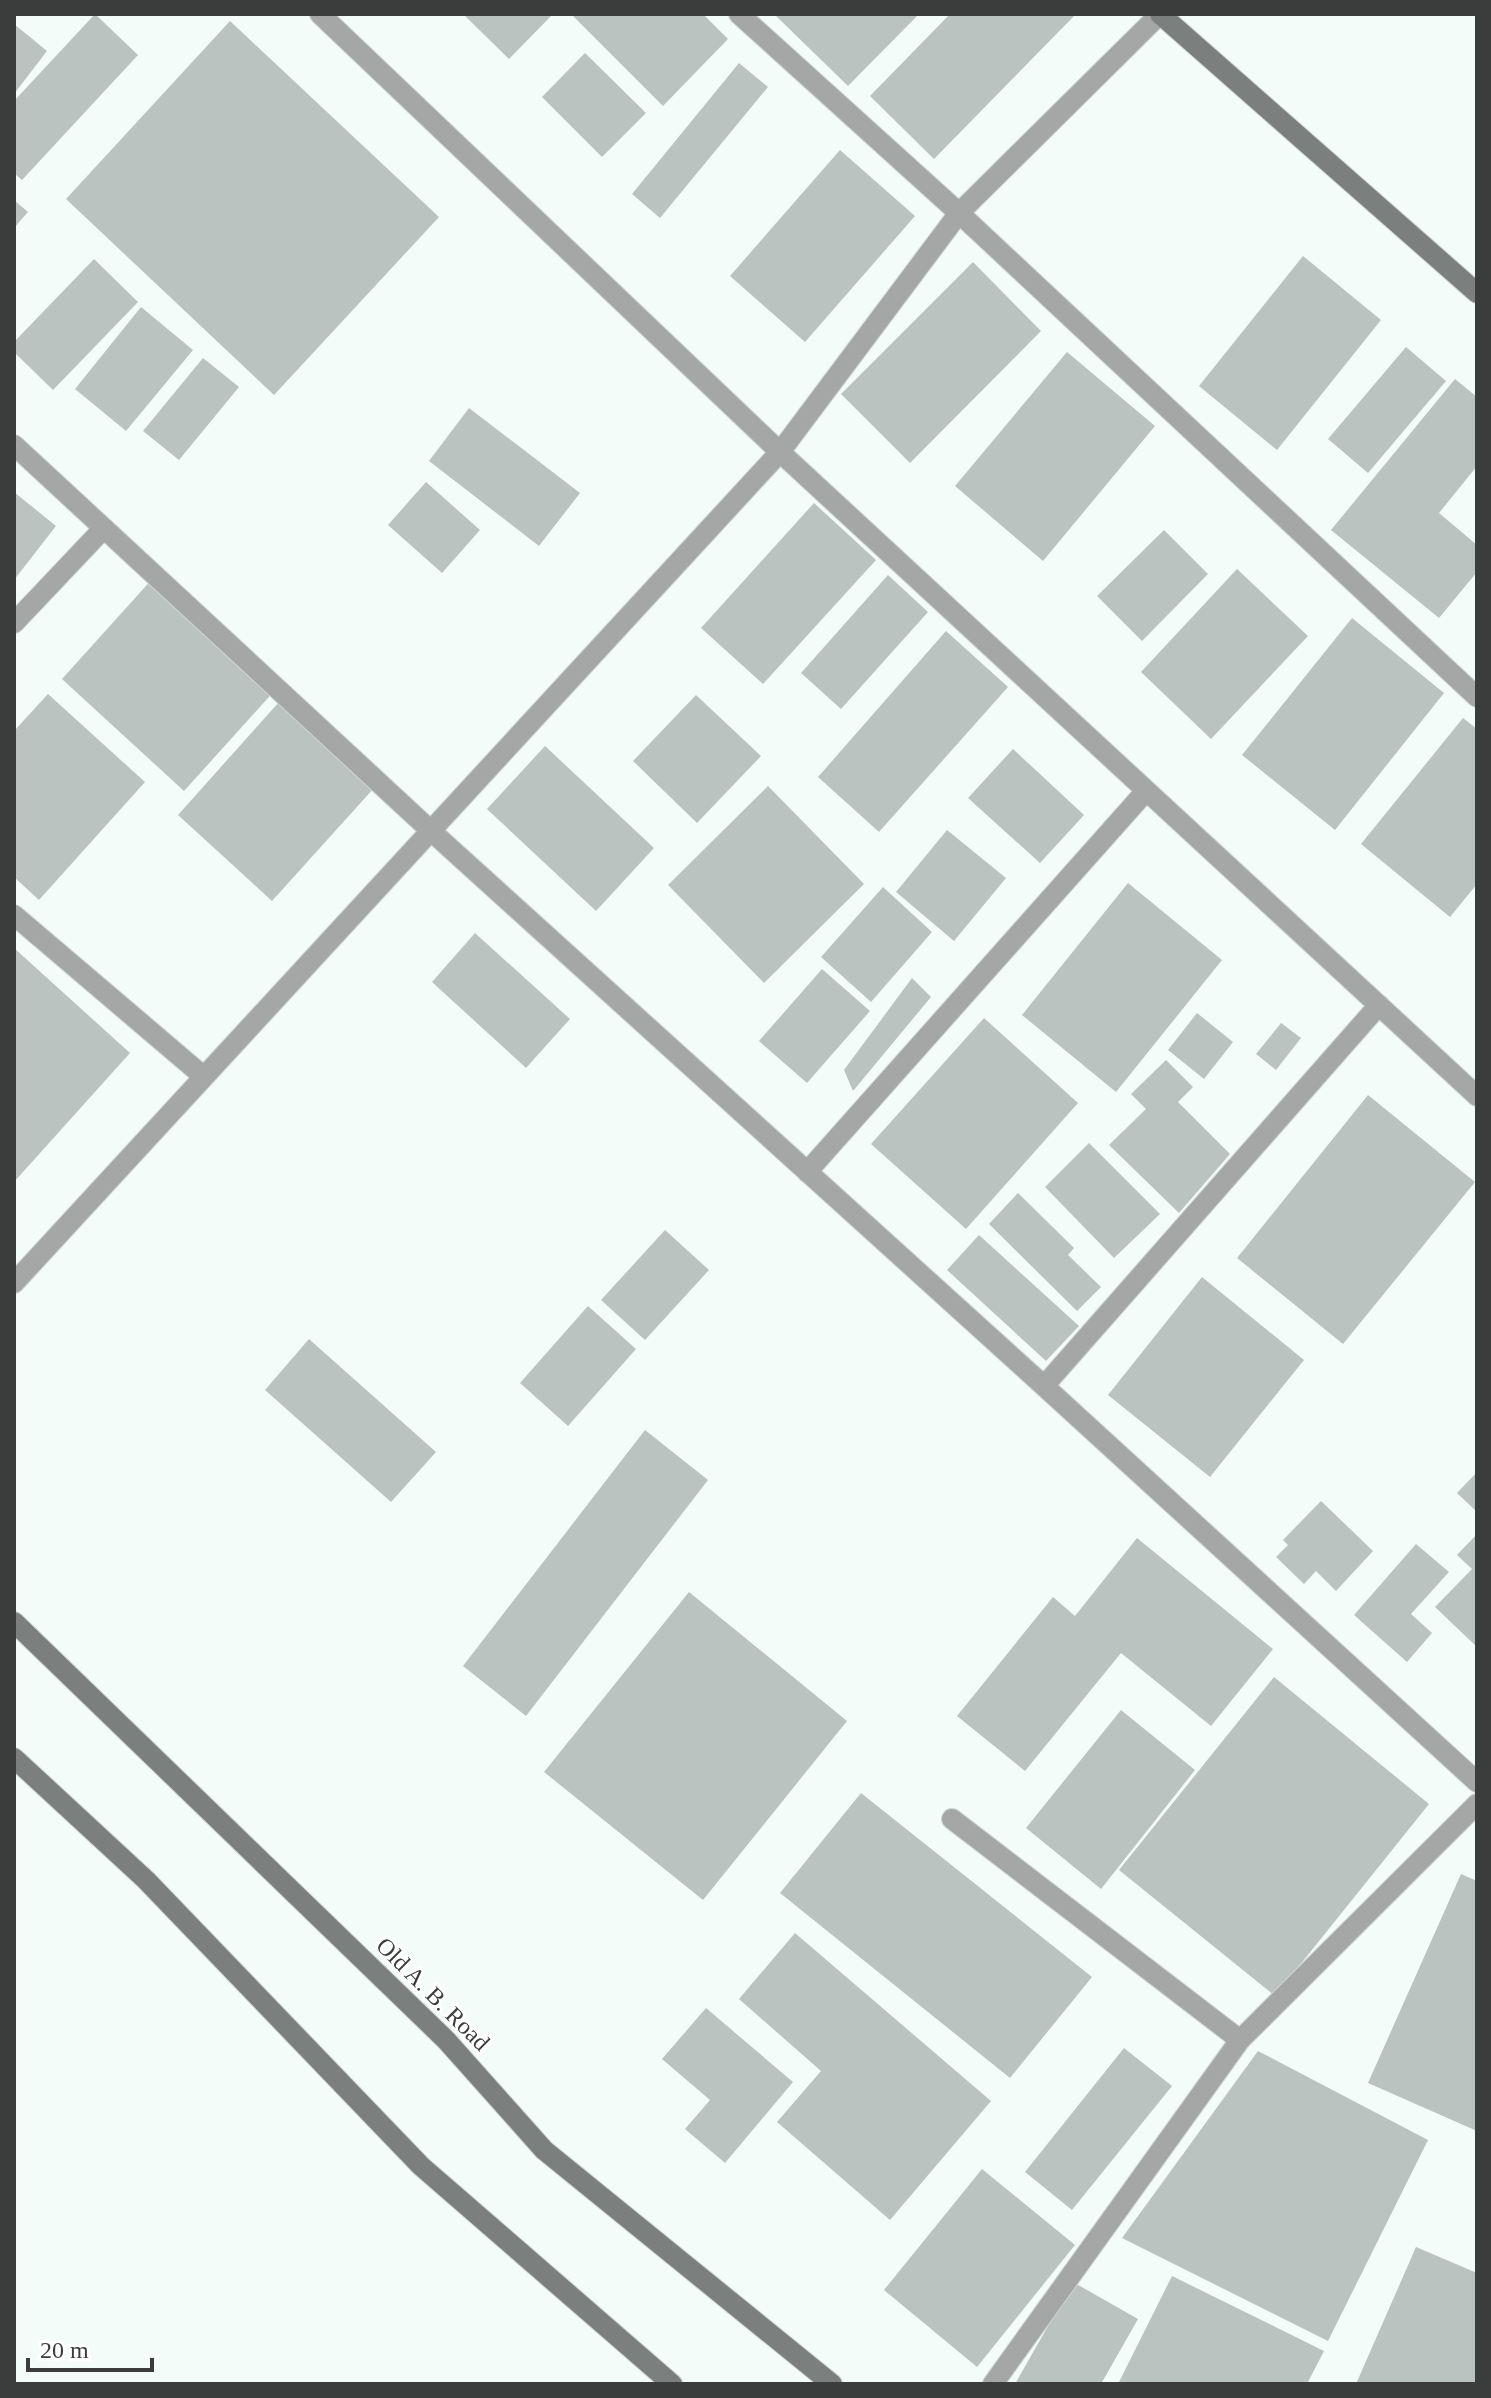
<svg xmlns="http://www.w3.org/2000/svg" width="1491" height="2398" viewBox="0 0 1491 2398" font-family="Georgia,serif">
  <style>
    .building { fill: #bbc3c0 }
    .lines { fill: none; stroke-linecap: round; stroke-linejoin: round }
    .street-casing { stroke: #ced6d3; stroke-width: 22 }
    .secondary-casing { stroke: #ced6d3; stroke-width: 22 }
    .street { stroke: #a4a7a6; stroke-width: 20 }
    .secondary { stroke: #7b807e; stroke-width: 20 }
    .labels { text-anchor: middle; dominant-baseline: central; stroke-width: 6; stroke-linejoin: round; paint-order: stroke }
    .street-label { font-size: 24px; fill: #3a3d3c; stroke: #fff }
  </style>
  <rect width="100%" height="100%" fill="#f3fcf9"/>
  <!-- building -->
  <path class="building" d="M95,14L138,55L22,180L14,173V101Z
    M463,14H553L509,59Z
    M571,14H703L728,39L663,106Z
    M774,14H919L848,86Z
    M950,14H1076L934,159L870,96Z
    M230,21L439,217L274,395L66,199Z
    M14,24L47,51L14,94Z
    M585,53L646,113L602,157L542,97Z
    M739,63L768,87L660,218L632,194Z
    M840,150L915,216L805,342L730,276Z
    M14,200L28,212L14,228Z
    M1303,256L1381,320L1277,450L1199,386Z
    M94,259L138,302L53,390L14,352V342Z
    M973,262L1041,331L910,463L841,394Z
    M141,307L193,350L126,431L75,389Z
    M1406,347L1446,381L1368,473L1328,439Z
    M1067,352L1155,426L1043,561L955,486Z
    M203,358L239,387L179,460L143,431Z
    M1455,379L1477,397V466L1439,513L1477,545V572L1439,618L1331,530Z
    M469,408L580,493L539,546L429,461Z
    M426,482L480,530L442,573L388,525Z
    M14,492L56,526L14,580Z
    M814,503L876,560L763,684L701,628Z
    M1164,530L1208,574L1142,641L1097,596Z
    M1237,569L1308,636L1211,739L1141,672Z
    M888,575L928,612L841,709L801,673Z
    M154,577L277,688L184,791L62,679Z
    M1352,618L1444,693L1335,830L1242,755Z
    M946,631L1008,687L879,832L818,777Z
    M48,694L145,782L39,900L14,877V731Z
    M696,695L761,756L697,823L633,761Z
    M279,702L374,788L272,901L178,815Z
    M1463,718L1477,729V884L1450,917L1361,844Z
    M545,746L654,848L596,911L487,809Z
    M1013,749L1084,815L1040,863L968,798Z
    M768,786L864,884L764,983L668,885Z
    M947,830L1006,878L954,941L896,892Z
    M1128,883L1222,960L1116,1092L1022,1015Z
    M883,887L932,932L871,1002L821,957Z
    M475,933L570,1019L526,1068L432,982Z
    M14,948L130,1053L14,1182Z
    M822,969L870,1011L807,1083L759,1041Z
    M912,978L931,997L853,1091L844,1070Z
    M1197,1013L1233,1042L1204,1079L1168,1050Z
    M984,1018L1078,1103L966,1229L871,1144Z
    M1281,1023L1301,1038L1276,1070L1256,1054Z
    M1166,1060L1193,1087L1178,1102L1230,1154L1179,1213L1109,1145L1146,1109L1131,1094Z
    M1368,1095L1475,1182L1343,1344L1237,1258Z
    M1089,1143L1160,1214L1114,1258L1045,1187Z
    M1018,1193L1074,1248L1068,1255L1101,1287L1077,1311L989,1224Z
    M665,1230L709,1270L645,1340L601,1300Z
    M979,1235L1079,1326L1046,1361L947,1270Z
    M1202,1277L1304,1360L1210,1477L1108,1395Z
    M588,1306L636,1349L568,1426L520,1383Z
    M309,1339L436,1452L391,1502L265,1390Z
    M645,1430L708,1480L526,1716L463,1666Z
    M1477,1472V1512L1457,1493Z
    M1321,1501L1373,1551L1336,1591L1316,1571L1304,1584L1276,1557L1288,1545L1283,1540Z
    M1477,1534V1647L1435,1607L1472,1569L1457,1555Z
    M1137,1538L1273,1649L1211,1726L1121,1653L1025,1771L957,1716L1053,1597L1075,1616Z
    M1416,1544L1449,1572L1411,1614L1432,1633L1407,1662L1354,1615Z
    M689,1592L847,1721L703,1900L544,1772Z
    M1274,1677L1429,1804L1275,1996L1119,1870Z
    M1121,1710L1195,1770L1101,1889L1026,1828Z
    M861,1793L1092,1977L1010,2078L780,1893Z
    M1461,1874L1477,1881V2131L1368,2083Z
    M795,1933L991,2101L890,2220L777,2122L821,2071L739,1999Z
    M706,2008L793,2082L725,2163L685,2129L710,2100L662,2059Z
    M1124,2048L1172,2086L1072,2210L1025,2172Z
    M1258,2051L1428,2140L1328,2341L1122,2238Z
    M982,2169L1075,2245L977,2367L884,2290Z
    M1416,2247L1477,2273V2384H1356Z
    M1172,2276L1324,2351L1307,2384H1118Z
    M1073,2282L1138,2319L1101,2384H1015Z"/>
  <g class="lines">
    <defs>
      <path id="street" d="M320,14L780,452L1477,1096
        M739,14L959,213L1477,697
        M14,445L430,830L1044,1386L1477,1782
        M14,623L104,528
        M14,915L203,1076
        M807,1172L1146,791
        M14,1283L780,452L959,213L1160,14
        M1044,1386L1379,1005
        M952,1819L1240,2040
        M993,2384L1240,2040L1477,1804"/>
      <path id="secondary" d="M1160,14L1477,293
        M14,1622L446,2040L544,2150L832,2384
        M14,1758L146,1880L421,2166L672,2384"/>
    </defs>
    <!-- street casing -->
    <use href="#street" class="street-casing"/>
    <!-- secondary casing -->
    <use href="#secondary" class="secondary-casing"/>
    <!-- street -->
    <use href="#street" class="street"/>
    <!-- secondary -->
    <use href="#secondary" class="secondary"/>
  </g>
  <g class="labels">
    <!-- street labels -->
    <g class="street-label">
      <text transform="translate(433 1994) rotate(45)">Old A. B. Road</text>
    </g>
  </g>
  <!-- border -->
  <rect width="1491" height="2398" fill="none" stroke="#3a3d3c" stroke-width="32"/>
  <!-- scale -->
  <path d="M28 2358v12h124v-12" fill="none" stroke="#3a3d3c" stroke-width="4"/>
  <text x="40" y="2358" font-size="24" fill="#3a3d3c" stroke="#ffffff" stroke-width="6" paint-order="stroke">20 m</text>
</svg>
